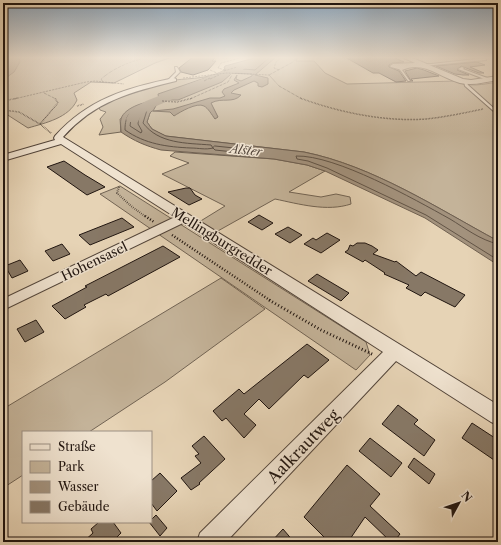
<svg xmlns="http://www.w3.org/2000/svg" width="501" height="545" viewBox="0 0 501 545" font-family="'Libre Caslon Text',serif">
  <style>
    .green { fill: #c4b399; stroke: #726454 }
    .water { fill: #a3927d; stroke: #6f6051 }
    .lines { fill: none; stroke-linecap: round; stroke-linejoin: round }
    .shore { stroke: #625446; stroke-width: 1 }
    .river { fill: #a3927d; fill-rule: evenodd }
    .building { fill: #877866; stroke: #201510 }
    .service-casing { stroke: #524439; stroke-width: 2 }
    .minor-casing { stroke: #524439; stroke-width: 2 }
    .path-far4 { stroke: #201510; stroke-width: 1; stroke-dasharray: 0.5 1; stroke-linecap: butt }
    .path-far3 { stroke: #201510; stroke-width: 1.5; stroke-dasharray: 0.5 1; stroke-linecap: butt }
    .path-far2 { stroke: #201510; stroke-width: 2; stroke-dasharray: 0.5 1.5; stroke-linecap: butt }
    .path-far1 { stroke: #201510; stroke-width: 2.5; stroke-dasharray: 1 2; stroke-linecap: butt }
    .path { stroke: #201510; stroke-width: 3; stroke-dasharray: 1 2.5; stroke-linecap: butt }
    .service { fill: #efe2cf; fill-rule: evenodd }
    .minor { fill: #efe2cf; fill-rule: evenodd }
    .labels { text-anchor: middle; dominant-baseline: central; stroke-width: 3; stroke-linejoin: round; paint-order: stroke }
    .far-water-label { font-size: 12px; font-style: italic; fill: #54473c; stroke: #efe2cf }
    .street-label { font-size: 13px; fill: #201510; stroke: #efe2cf }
    .near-street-label { font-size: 16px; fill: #201510; stroke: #efe2cf }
  </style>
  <rect width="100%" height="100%" fill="#e6d3b5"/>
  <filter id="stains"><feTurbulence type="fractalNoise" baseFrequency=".005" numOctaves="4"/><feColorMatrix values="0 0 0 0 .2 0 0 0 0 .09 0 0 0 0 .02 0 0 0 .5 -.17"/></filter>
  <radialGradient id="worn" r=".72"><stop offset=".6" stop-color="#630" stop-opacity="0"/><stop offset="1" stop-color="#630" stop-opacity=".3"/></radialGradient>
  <!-- green -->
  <path class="green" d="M3,57H172L155,63L114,83L91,82L74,93L77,100C69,118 45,123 28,128L3,112Z
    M276,57H298L296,61H314L325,73L347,84L456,81C470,88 483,84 498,82V241C437,208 373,166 304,152L165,136L152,129L147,122L150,113L159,102C150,98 129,114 120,119L121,132L99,135L103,127L100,119L106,112L100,110L99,107C108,96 159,83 175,80C191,78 212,79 226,69L229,72L266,65Z
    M175,152L274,159L307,165L325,171L289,192L321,197L336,194L350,197L351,204C327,212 299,204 275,199L216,232L199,222L225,206L162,174L189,163L170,156Z
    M120,186L366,342L370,355L356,370L100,194Z
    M221,278L265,309L165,382L89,432H23V475L3,488V409Z"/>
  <!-- water -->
  <path class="water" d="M3,57H19L20,62L14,72L3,80V70L6,65Z
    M258,57H276L255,75L268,78V84L262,87L258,86V83L254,81L234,90L231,93L241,95C233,104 222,97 211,103L218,117L215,119C212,115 208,108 204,106C197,102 180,112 174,116L170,112L152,111L150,113L147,122L152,129L166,136L304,152C373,166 437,208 498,241V265L425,218L325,171L307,165L274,159L161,150C146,146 134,141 121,132C121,128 120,122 121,119C124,107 150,99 160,102L157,104L153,111L173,109L210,98H220L225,96L222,92L224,89L239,83L234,80L237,75L236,79L241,81L252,76V74L230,73L224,68L225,66Z
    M227,73L231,74L222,82L178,100H159L158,94L205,78Z"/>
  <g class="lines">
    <!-- shore -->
    <path class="shore" d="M257,57L255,62L243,66V69L255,70L270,57
      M146,108L147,110L143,123C159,144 186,143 211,145L213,148C205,150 199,148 191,148C167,147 145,144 125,130C125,115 130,109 146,108Z
      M137,115L139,116L138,124L142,131L141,133L130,126L131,119Z
      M215,146L253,150L255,152L253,154L215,150L213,148Z
      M498,244C480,240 465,228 450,219C414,199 336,155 296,156L297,159L308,161L327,168L426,215L498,260"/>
    <!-- river -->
    <path class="river" d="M258,57H272L154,107L141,115L138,122H128L126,119L131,110L146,101Z"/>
  </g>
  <!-- building -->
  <path class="building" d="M193,57L215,58L212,61H216L208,70L193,75L181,72L179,68Z
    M345,57H393L404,62L392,63L389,65V67L399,71L406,81L396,82L379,73H373Z
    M477,62L485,65L470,67L484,73H479L461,66L457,70L469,75H463L455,74L436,66Z
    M417,68L424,70L439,76L411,79L413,81H411L405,71Z
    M64,161L85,175L105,187L87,195L47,167Z
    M186,188H190L195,195L202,199L189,205L168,192Z
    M259,215L273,223L262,230L248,222Z
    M122,218L134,227L90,245L79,235Z
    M288,227L302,235L290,243L275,234Z
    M327,233L340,240L321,253L304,244L313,238L316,240Z
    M357,243H365L372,246L378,250L373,254L395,262L396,261L416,276L421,272L465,295L455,307L425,292L421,296L406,288L409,285L384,274L385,273L365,260L363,262L345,252L348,250L350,245L353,246Z
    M62,244L70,254L53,261L45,251Z
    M163,246L180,257L108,296L106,294L84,305L86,307L65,319L52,306L87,287L85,286Z
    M20,260L28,271L12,278L5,266Z
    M317,274L349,293L341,301L308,281Z
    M36,320L44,332L25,342L17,329Z
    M307,344L329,360L308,378L304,375L269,409L259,399L244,414L256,425L244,438L226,418L222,421L213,411L239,389L244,394Z
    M398,405L418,420L414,424L435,440L424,456L382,424Z
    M472,423L498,440V454L494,460L462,438Z
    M204,436L225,459L199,483L200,484L191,490L181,478L201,463L195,456L199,454L192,446Z
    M370,438L402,463L391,477L359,451Z
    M414,458L435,474L429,484L408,467Z
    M347,465L380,494L370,506L400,534L394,542H391L365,517L348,542H320L324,537L304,517Z
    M160,473L177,491L157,511L151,503V481Z
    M156,515L167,528L160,536L149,522H151V520Z
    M99,522H113L121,533L112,542H83L93,533L91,529Z
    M283,529L294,542H271Z"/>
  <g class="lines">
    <defs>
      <path id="service" d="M485,58L486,60L424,66L422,65Z
        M175,67H177L180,72L170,82H168V80L176,72Z
        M398,67H400L410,81H408Z
        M462,67L464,68L463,69L490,79L487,80L458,69Z
        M464,81H466L468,85L498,112V115L465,86Z"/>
      <path id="minor" d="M402,57H410L463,79L471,80L498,76V80C486,82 472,86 460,83C439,77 423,60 402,70L391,67L390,66L393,64L415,63Z
        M174,78L176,79V81C131,92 95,101 63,137L498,405V425L491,422L396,361L226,542H197L200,533L383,352L183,223L3,310V299L175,217L61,144L3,161V155L55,140L54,138L55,136C88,99 126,88 174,78Z"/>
    </defs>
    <!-- service casing -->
    <use href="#service" class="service-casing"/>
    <!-- minor casing -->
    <use href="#minor" class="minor-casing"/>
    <!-- path-far4 -->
    <path class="path-far4" d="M223,57L224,59L233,57
      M215,60L218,57
      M210,70L217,73
      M225,70L218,68L221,63L244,57
      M279,70L274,68L276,62L282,57
      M224,71L237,67
      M269,75L279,86L302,99
      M269,75L293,62L297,57
      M183,78L227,73L269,75
      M210,79L219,75
      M204,81L210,78
      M103,82L101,79C113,69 126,63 141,59V57
      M44,93L56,99
      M14,99L86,82L95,81L124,84
      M190,99L228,82L232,75"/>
    <!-- path-far3 -->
    <path class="path-far3" d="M300,98C338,112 384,122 426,119C445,117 464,113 483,109
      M3,101L18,98
      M162,101L177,102L193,98
      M77,106L84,104
      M3,110L19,112L40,124
      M51,133L40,124L58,103L55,98"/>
    <!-- path-far2 -->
    <path class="path-far2" d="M119,187L117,193L131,206L146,217"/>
    <!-- path-far1 -->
    <path class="path-far1" d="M145,216L154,222
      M172,235L271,301"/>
    <!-- path -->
    <path class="path" d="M269,300L321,330L374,355"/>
    <!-- service -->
    <use href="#service" class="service"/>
    <!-- minor -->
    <use href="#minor" class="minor"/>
  </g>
  <!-- sky -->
  <linearGradient id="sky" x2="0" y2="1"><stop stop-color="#8ca6bd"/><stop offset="0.43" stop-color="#f4ebde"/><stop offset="1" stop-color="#f4ebde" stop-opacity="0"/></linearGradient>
  <rect width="501" height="134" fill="url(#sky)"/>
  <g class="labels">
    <!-- far-water labels -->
    <g class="far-water-label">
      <text transform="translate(246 150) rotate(6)">Alster</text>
    </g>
    <!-- street labels -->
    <g class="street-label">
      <text transform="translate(222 241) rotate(32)">Mellingburgredder</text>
      <text transform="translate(94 261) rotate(-26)">Hohensasel</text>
    </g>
    <!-- near-street labels -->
    <g class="near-street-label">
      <text transform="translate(303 446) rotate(-46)">Aalkrautweg</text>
    </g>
  </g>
  <!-- margin -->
  <rect width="501" height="545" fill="none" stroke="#e6d3b5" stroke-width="16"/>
  <rect x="4" y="4" width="493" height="537" fill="none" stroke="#201510" stroke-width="2"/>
  <rect x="8" y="8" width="485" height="529" fill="none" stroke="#201510"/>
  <!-- legend -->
  <rect x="22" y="431" width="130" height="92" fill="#efe2cf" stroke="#9c9083"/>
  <rect x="30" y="444" width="20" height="6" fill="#efe2cf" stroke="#9c9083"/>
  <text x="58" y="451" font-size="12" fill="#201510">Straße</text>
  <rect x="30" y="461" width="20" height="12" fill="#c4b399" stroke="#9c9083"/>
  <text x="58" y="471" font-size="12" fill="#201510">Park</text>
  <rect x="30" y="481" width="20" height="12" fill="#a3927d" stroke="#9c9083"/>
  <text x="58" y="491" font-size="12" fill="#201510">Wasser</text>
  <rect x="30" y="501" width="20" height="12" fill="#877866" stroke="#9c9083"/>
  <text x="58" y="511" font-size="12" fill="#201510">Gebäude</text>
  <!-- north arrow -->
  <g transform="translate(459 503) rotate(50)" stroke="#efe2cf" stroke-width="3" paint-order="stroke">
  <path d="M0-3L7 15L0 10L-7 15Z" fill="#201510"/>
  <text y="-6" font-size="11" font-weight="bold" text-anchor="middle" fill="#201510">N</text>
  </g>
  <rect width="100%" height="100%" filter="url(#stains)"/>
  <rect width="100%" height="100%" fill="url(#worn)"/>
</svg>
